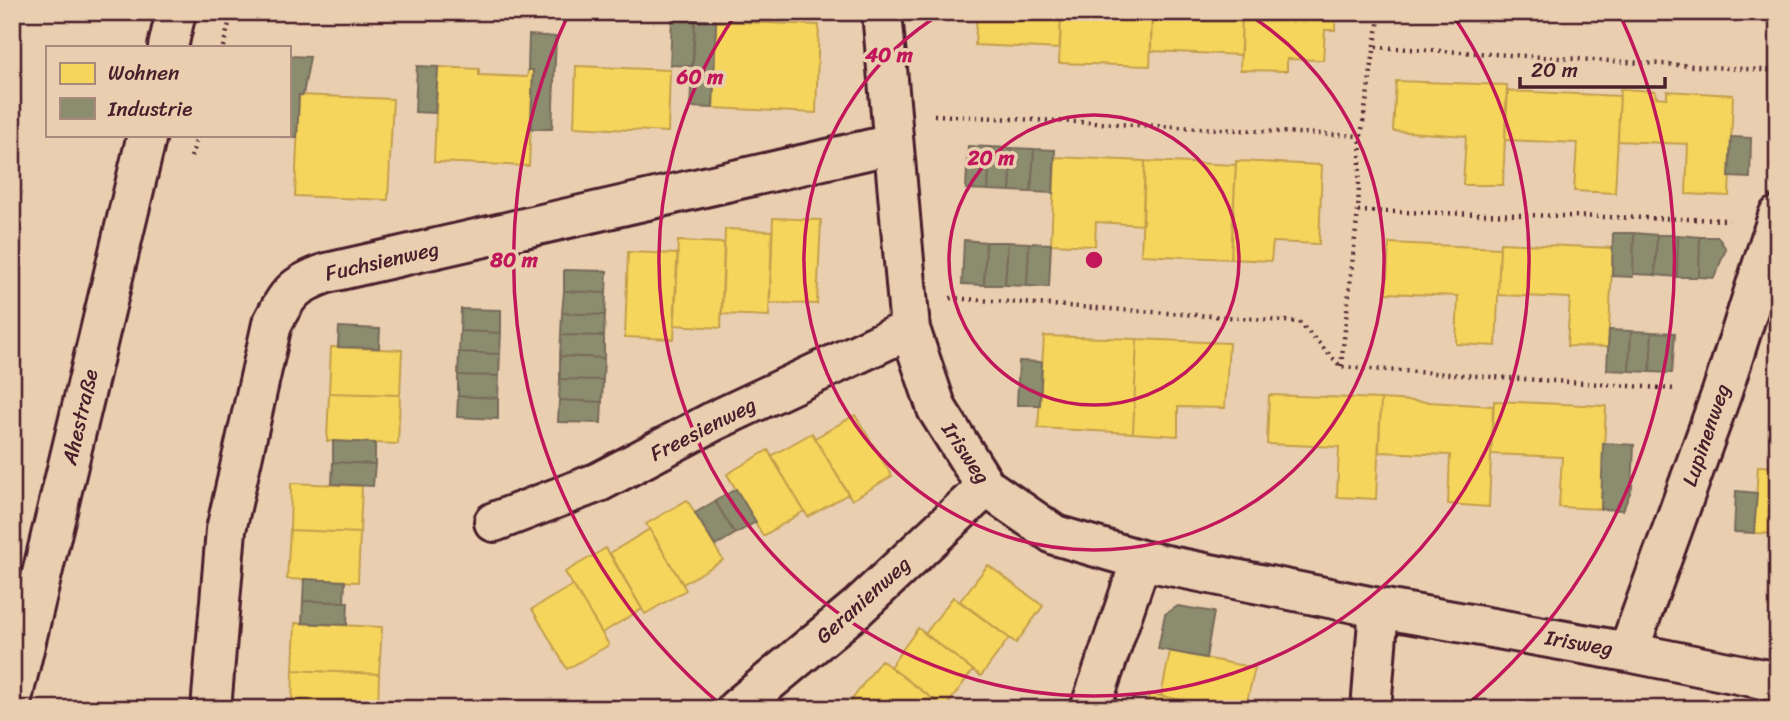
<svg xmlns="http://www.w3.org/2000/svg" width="1790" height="721" viewBox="0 0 1790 721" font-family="Sriracha,sans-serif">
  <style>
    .homes { fill: #f6d55c; stroke: #c29e4d; stroke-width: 2 }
    .industry { fill: #8c8c6e; stroke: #786b5a; stroke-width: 2 }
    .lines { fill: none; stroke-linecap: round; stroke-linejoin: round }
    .street-casing { stroke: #4a1f2b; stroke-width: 44 }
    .secondary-casing { stroke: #4a1f2b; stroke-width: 44 }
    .path { stroke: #4a1f2b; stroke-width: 4.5; stroke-dasharray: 2 5; stroke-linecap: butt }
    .street { stroke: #e9cfb0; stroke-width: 38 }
    .secondary { stroke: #e9cfb0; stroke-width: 38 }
    .ring { fill: none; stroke: #c2185b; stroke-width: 3.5 }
    .labels { text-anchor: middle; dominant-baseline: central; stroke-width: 7; stroke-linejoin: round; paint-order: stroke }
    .street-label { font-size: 21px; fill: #4a1f2b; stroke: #e9cfb0 }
    .centre { fill: #c2185b; stroke: #e9cfb0; stroke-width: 3.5 }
    .ring-label { font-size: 21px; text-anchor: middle; font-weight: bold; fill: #c2185b; stroke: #e9cfb0; stroke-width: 7; stroke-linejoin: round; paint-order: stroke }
  </style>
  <rect width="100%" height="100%" fill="#e9cfb0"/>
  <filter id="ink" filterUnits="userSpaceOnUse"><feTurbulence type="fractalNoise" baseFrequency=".0143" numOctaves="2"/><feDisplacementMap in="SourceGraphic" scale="14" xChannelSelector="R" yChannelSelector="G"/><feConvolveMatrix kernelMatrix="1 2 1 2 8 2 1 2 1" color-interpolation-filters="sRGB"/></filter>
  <g filter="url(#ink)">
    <!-- homes -->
    <path class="homes" d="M977,12H1061L1060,49L975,45Z
      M1061,12H1152L1150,66L1059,63Z
      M1152,12H1242L1241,55L1151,51Z
      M1242,12H1336L1335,30H1325L1323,60L1287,59V71L1240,70Z
      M716,21L819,25L816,113L713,108Z
      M576,66L670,70L668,132L574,127Z
      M438,67L479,69V75L527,77L528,70H533L529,166L434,162Z
      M1396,81L1507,85L1503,185H1463L1466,136L1393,131Z
      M1620,89L1655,91L1656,97L1667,98V91L1733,95L1729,196L1686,194L1688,144L1618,141Z
      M1508,91L1620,96L1615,193L1574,191L1577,143L1505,140Z
      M299,95L393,99L388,200L295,196Z
      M1055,157L1145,161L1143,225L1096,222L1095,246L1051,244Z
      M1145,161L1236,165L1231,259L1141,255Z
      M1236,161L1322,165L1319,244L1273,242L1271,261L1231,259Z
      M773,218L821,220L817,304L770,303Z
      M725,229L772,231L769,316L722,314Z
      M678,241L724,243L721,328L674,325Z
      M1389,243L1500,248L1496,346L1456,344L1458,296L1386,293Z
      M1500,243L1613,248L1608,347L1567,346L1570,298L1498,295Z
      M628,252L678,254L674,339L625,337Z
      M1044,336L1137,339L1133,433L1038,428Z
      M1137,339L1229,343L1225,408L1178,407V436L1133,433Z
      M331,347L402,350L400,395L329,393Z
      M329,393L400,395L398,444L327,441Z
      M1269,395L1381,399L1376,499L1337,497L1339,447L1267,444Z
      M1381,399L1493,406L1489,507L1448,504L1450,455L1379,452Z
      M1494,401L1606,406L1601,509L1559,507L1562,457L1491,454Z
      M855,415L892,476L852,500L815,438Z
      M812,433L848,494L808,517L771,456Z
      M768,450L804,511L763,536L727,474Z
      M1758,466L1778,467V534L1754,533Z
      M291,483L362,486L360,533L290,530Z
      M687,500L723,560L683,584L646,524Z
      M650,529L686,590L645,614L610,553Z
      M290,530L360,533L358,582L287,579Z
      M606,548L642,609L602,633L565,572Z
      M988,565L1043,606L1016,643L960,601Z
      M573,585L609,645L567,669L532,609Z
      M953,597L1009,638L981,676L925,634Z
      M295,623L382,627L379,674L293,670Z
      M918,628L973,670L945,708L890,667Z
      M1170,651L1255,668L1245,709H1225L1161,696Z
      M881,660L937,702L931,709H861L851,701Z
      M293,670L379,674L378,709H292Z
      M1149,694L1161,696L1225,709H1146Z"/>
    <!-- industry -->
    <path class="industry" d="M672,18L695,20L693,66L670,65Z
      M695,20L716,21L713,108L690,107Z
      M529,35L556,37L552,129H531L533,70H528Z
      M289,56L310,57L303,95H299L297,137L276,136L289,135Z
      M417,66L438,67L435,113L415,112Z
      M1731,137L1751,138L1750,178L1729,177Z
      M968,146L990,147L988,190L966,189Z
      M990,147L1012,148L1010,191L988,190Z
      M1012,148L1034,149L1031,192L1010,191Z
      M1034,149L1055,150L1053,193L1031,192Z
      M1613,233H1634L1633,277L1612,276Z
      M1634,233L1657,235L1655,275L1633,274Z
      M1657,235H1678L1677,277L1655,275Z
      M1678,235L1700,237L1699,277H1677Z
      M1700,237H1718L1726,249L1714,278L1699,277Z
      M964,240L986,242L984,285L962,284Z
      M986,242H1008L1005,285H984Z
      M1008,242L1029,243L1027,286L1005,285Z
      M1029,243L1051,244L1049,287L1027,286Z
      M564,270L607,271L606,293L564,291Z
      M564,291L606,293L605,315L562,313Z
      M461,309L501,310V333L460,331Z
      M562,313L605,315L604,336L561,335Z
      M339,327L380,329L379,348L338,347Z
      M1609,330L1631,331L1629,371L1607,370Z
      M460,331L501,333L500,354L459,352Z
      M1631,331L1652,332L1650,372L1629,371Z
      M1652,332L1675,333L1672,373L1650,372Z
      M561,335L604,336V358L560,356Z
      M459,352L500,354L499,376L458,375Z
      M560,356L604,358L603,380L560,379Z
      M1019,361L1042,362L1040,405H1017Z
      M458,375L499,376L498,398L458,396Z
      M560,379L603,380L602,402L559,400Z
      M458,396L498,398V419L457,417Z
      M559,400L602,402L601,423L558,422Z
      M333,441L375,443V464L333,462Z
      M1603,443L1634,445L1632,488L1623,510L1601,509Z
      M333,462L375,464L373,486L332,484Z
      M736,489L756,522L735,534L715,501Z
      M1736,491L1757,493L1754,533L1734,532Z
      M715,501L735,534L715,546L695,513Z
      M304,579L345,581L344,602L303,601Z
      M303,601L348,602L347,625L302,623Z
      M1178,606L1214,612L1206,658L1158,649L1165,614Z"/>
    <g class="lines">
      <defs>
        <path id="street" d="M882,12L910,329L937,409L986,487L1055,535L1141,560L1379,608L1628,652L1778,682
          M494,522L599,482L714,421L910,329
          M1628,652L1722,392L1778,216
          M211,709L226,530L272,324C288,293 293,285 327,273L893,144
          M736,709L857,608L986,487
          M1090,709L1141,560
          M1371,709L1379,608"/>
        <path id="secondary" d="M168,47L176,12
          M12,699L147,135"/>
      </defs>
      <!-- street casing -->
      <use href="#street" class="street-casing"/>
      <!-- secondary casing -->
      <use href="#secondary" class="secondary-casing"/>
      <!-- path -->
      <path class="path" d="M223,47L232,12
        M1376,47L1778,71
        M934,115L1361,136
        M191,157L198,135
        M1358,211L1729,220
        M950,298L1299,322L1341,367L1676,389
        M1341,366L1358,211L1361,136L1380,12"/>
      <!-- street -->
      <use href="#street" class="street"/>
      <!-- secondary -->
      <use href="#secondary" class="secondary"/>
    </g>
  </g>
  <!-- distance rings -->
  <g class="ring">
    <circle cx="1094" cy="260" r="145"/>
    <path d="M1246 13A290 290 0 1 1 942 13"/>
    <path d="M1452 14A435 435 0 1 1 736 14"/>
    <path d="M725 708A580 580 0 0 1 568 15M1620 15A580 580 0 0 1 1463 708"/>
  </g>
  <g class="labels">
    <!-- street labels -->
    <g class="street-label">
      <text transform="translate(382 261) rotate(-13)">Fuchsienweg</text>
      <text transform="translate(80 417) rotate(-77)">Ahestraße</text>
      <text transform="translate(703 429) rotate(-27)">Freesienweg</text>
      <text transform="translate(1706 435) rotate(-71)">Lupinenweg</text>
      <text transform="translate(966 453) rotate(56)">Irisweg</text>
      <text transform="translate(863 600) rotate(-42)">Geranienweg</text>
      <text transform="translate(1579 643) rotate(10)">Irisweg</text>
    </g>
  </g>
  <circle cx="1094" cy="260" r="10" class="centre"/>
  <g class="ring-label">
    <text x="889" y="62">40 m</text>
    <text x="700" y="84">60 m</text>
    <text x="991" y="165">20 m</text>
    <text x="514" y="267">80 m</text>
  </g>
  <!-- margin -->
  <rect width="1790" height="721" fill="none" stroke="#e9cfb0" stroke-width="42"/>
  <rect x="21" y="21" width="1748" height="679" fill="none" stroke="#4a1f2b" stroke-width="2.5" filter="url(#ink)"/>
  <!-- legend -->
  <rect x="46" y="46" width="245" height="91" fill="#e9cfb0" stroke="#a9897b" stroke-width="2"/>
  <rect x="60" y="63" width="35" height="21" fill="#f6d55c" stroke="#a9897b" stroke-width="2"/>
  <text x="108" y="80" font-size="21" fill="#4a1f2b">Wohnen</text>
  <rect x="60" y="98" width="35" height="21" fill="#8c8c6e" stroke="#a9897b" stroke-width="2"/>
  <text x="108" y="116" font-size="21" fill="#4a1f2b">Industrie</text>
  <!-- scale -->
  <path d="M1520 77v10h145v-10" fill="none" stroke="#4a1f2b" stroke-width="3.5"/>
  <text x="1531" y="77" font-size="21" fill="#4a1f2b" stroke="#e9cfb0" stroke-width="5" paint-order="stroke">20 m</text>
</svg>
